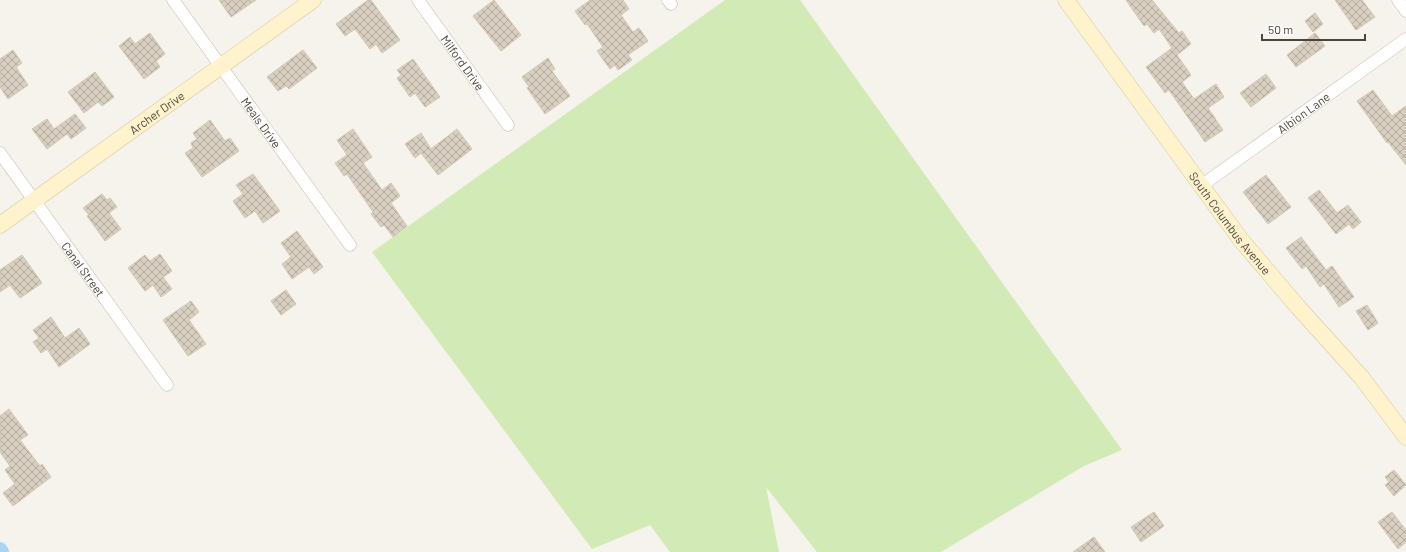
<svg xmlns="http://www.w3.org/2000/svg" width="1406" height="552" viewBox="0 0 1406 552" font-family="Barlow,sans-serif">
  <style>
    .green { fill: #d2eab5 }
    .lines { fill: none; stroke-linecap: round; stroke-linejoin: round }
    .canal { stroke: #a9d4f2; stroke-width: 14 }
    .building { fill: url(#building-cross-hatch); stroke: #d3c7b4 }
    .street-casing { stroke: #c2bbae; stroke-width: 13 }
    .secondary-casing { stroke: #d6c79b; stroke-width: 17 }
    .street { stroke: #fff; stroke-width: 12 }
    .secondary { stroke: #fff3cd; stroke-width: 16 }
    .labels { text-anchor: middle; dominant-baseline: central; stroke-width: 3; stroke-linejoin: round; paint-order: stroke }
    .street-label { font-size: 12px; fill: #4b4439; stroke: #fff }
  </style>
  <defs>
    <pattern id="building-cross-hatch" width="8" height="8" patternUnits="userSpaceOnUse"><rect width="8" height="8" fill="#d8cfc1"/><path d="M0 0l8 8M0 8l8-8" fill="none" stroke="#b1aa9e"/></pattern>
  </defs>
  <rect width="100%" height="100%" fill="#f6f3ec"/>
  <!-- green -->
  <path class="green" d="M725,0H800L1122,450L1084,466L941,552H817L766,487L779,552H670L650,525L592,549L372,252Z"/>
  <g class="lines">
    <!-- canal -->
    <path class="canal" d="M0,549L2,552"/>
  </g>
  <!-- building -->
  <path class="building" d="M219,0H256L231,17Z
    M368,0H371L400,40L382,53L376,44L370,49L355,29L345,36L336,24Z
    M494,0L521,35L501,51L473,16Z
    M590,0H623L629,9L621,15L633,32L639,28L648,41L628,55L632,60L618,70L615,65L610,69L597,51L603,47L587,24L585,25L575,11Z
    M1126,0H1152L1179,33L1182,31L1191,44L1177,55L1159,29L1154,33L1147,24L1144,26Z
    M1335,0H1362L1375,17L1356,30Z
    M1315,13L1323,24L1313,32L1305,21Z
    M150,33L165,54L156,61L160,67L144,79L119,46L130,37L135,44Z
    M1315,33L1325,46L1296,67L1287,55Z
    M1172,48L1191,75L1182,82L1194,99L1216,84L1224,97L1208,108L1223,130L1205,142L1169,90L1165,93L1146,67Z
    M13,50L22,63L16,67L28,85L8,99L0,87V59Z
    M303,50L317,68L289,89L286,86L278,91L267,77Z
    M548,58L555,69L552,71L570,96L545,114L527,88L529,87L522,77Z
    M413,59L440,97L425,107L415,93L410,97L397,78L401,75L397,70Z
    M95,72L114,97L102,106L98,102L84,113L68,92Z
    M1266,74L1276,88L1251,107L1240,93Z
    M1373,90L1392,116L1406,106V165L1388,142L1387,143L1357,101Z
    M75,114L86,128L71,139L67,134L47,149L32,129L47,119L54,129Z
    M210,120L225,141L230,138L239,151L202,177L185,153L193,148L191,143L197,139L193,133Z
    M353,129L372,157L363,163L382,190L391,183L400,196L391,203L407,226L393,237L384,225L381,227L371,214L373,212L347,174L344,176L335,163L347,155L337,140Z
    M457,129L472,149L438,175L421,153L415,158L405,144L421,133L431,149Z
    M253,174L280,211L263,223L255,211L245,218L233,201L243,194L236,185Z
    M1266,175L1291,207L1268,224L1243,192Z
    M1319,190L1337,213L1348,205L1361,222L1353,229L1349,224L1336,234L1308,198Z
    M102,194L107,200L110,198L117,207L109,213L121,229L105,241L87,216L89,215L83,208Z
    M297,231L323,267L314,274L309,267L292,279L282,264L291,257L281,243Z
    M1301,237L1326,270L1332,266L1354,297L1339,307L1324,284L1320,287L1306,266L1302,269L1286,248Z
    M160,254L172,271L163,277L172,289L161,297L153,285L145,291L128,268L145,255L150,261Z
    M22,255L42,283L20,298L10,285L0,292V270Z
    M286,290L296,304L281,315L271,301Z
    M191,301L199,312L189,320L206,344L188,356L163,320Z
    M1367,305L1378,323L1368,330L1356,311Z
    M51,317L65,338L79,328L90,344L59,367L47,349L41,353L33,342L39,338L33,330Z
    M9,409L28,435L20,440L40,466L42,464L51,477L13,506L3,493L15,484L5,470L10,466L0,452V416Z
    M1394,470L1406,485L1394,496L1385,485L1389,482L1385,477Z
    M1154,512L1164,526L1141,542L1131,527Z
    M1392,512L1406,530V542L1398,549L1378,522Z
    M1094,537L1105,552H1073Z"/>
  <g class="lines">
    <defs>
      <g id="street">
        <path id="s1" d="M173,0L350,245"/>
        <path id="s2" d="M418,0L508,125"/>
        <path d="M668,0L671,4"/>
        <path d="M1398,0L1406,11"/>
        <path id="s3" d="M0,153L167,385"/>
        <path id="s4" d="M1201,186L1406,39"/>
      </g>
      <g id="secondary">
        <path id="s5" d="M1066,0L1241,240L1298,307L1362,378L1406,437"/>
        <path id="s6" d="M0,225L313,0"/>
      </g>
    </defs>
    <!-- street casing -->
    <use href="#street" class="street-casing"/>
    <!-- secondary casing -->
    <use href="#secondary" class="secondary-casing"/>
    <!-- street -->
    <use href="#street" class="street"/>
    <!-- secondary -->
    <use href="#secondary" class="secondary"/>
  </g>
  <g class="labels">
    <!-- street labels -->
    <g class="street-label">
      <text stroke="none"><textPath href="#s2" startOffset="77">Milford Drive</textPath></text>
      <text stroke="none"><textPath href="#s4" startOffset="126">Albion Lane</textPath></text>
      <text stroke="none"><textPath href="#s6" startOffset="193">Archer Drive</textPath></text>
      <text stroke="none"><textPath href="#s1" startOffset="151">Meals Drive</textPath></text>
      <text stroke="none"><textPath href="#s5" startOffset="277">South Columbus Avenue</textPath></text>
      <text stroke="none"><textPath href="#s3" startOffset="143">Canal Street</textPath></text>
    </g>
  </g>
  <!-- scale -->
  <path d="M1262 34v6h103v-6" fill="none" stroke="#4b4439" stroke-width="2"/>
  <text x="1268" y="34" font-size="12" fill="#4b4439" stroke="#ffffff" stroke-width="3" paint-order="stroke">50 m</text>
</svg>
